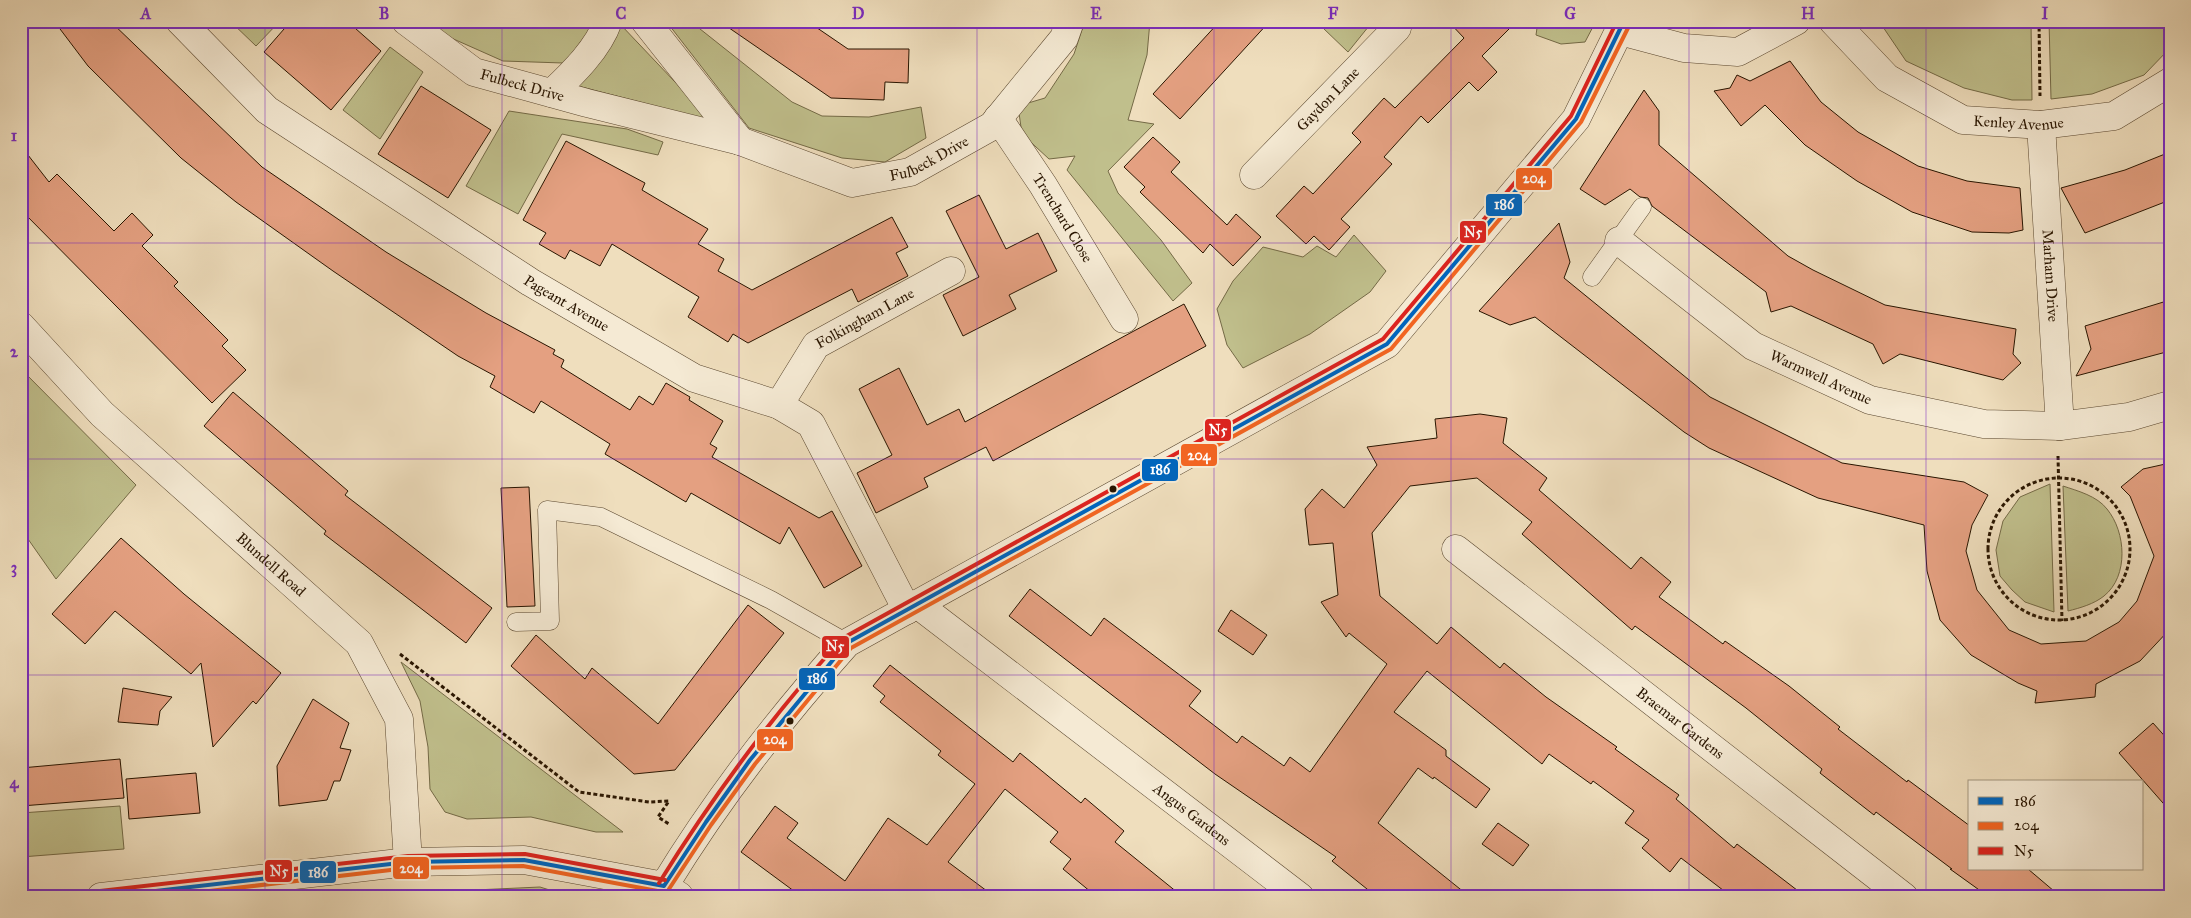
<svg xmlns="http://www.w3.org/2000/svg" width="2191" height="918" viewBox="0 0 2191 918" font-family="'IM FELL Great Primer',serif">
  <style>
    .green { fill: #c0bf8c; stroke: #746a46 }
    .building { fill: #e4a081; stroke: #291500 }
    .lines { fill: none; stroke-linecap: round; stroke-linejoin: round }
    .service-casing { stroke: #5a472f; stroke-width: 19 }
    .minor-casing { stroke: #5a472f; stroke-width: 29 }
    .tertiary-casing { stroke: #5a472f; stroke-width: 29 }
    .path { stroke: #291500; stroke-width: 3; stroke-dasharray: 4 2.5; stroke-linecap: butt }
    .service { stroke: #f5ead4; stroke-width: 18 }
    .minor { stroke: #f5ead4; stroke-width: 28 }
    .tertiary { stroke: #f5ead4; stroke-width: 28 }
    .bus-1-casing { stroke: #f5ead4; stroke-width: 8 }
    .bus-2-casing { stroke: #f5ead4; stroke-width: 8 }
    .bus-3-casing { stroke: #f5ead4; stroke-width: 8 }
    .bus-1 { stroke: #0065bd; stroke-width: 4 }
    .bus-2 { stroke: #f26522; stroke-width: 4 }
    .bus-3 { stroke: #dc241f; stroke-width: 4 }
    .grid { fill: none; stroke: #7b2cbf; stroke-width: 1; stroke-opacity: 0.55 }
    .bus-dot { fill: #291500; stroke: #f5ead4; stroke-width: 2 }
    .labels { text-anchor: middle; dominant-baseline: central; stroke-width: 5; stroke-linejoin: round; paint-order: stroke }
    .street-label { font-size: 15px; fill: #291500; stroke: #f5ead4 }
    .line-badge { stroke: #f5ead4; stroke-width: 2 }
    .badge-label { font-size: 14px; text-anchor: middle; font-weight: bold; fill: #fff }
    .neatline { fill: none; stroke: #7b2cbf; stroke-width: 2 }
    .grid-label { font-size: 16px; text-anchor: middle; font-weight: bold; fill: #7b2cbf }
  </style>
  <rect width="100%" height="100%" fill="#efdebd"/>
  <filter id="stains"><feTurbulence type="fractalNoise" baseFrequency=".004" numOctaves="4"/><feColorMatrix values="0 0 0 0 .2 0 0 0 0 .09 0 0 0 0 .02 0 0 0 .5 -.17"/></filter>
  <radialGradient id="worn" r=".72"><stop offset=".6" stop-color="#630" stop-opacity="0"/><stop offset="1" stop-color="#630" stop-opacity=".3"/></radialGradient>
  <!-- green -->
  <path class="green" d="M230,21H280L256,46Z
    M435,21H594L588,35L563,63L503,61L449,37L432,24Z
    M666,21H690L792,102L822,116L869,117L921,107L926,138L885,162L842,158L749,128Z
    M1085,21H1150L1147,55L1128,120L1154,124L1108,171L1118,193L1161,240L1192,283L1173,301L1067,170L1075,156L1049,159L1022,134L1018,106L1045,98L1074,54Z
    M1329,21H1373L1348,52L1323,28Z
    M1538,21H1596L1585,42L1561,44L1536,35Z
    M1893,21H2031L2032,100H2012L1964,88L1906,61L1883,27Z
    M2049,21H2170V48L2144,75L2092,94L2051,99Z
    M620,24L712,121L578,86Z
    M390,47L423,72L380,139L343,110Z
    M509,111L627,129L663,142L658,155L562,134L518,214L466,186Z
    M1354,235L1386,271L1370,292L1310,334L1243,368L1227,345L1217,309L1233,281L1263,247L1303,257L1317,246L1336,257Z
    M21,369L136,485L56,579L21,529Z
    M2050,484L2054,612L2025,602L2012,590L2000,576L1996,550L2003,521L2020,497Z
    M2063,486C2078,491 2097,496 2107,509C2126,532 2129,576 2104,596C2094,604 2080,608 2068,611Z
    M401,662L623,832H596L531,817L467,819L445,812L430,789L428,747L420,701Z
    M120,806L124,849L21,857V813Z
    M540,887L572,897H410V893Z"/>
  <!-- building -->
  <path class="building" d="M54,21H110L262,167L386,252L486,313L555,350L553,354L564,360L561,367L630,410L639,396L653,405L666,383L690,397L689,400L723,421L710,444L717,448L712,457L819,518L832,511L862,566L824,588L789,527L780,544L691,493L686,502L605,454L610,444L541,401L534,413L490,387L495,376L458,356L333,271L236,202L181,158L88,66Z
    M291,21H347L381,51L331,110L264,52Z
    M719,21H807L848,49H909L908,83L885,82L884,100L831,98Z
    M1220,21H1270L1180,119L1153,94Z
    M1448,21H1517L1482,56L1497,72L1478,91L1469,82L1428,123L1421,116L1384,157L1392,164L1341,219L1350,227L1329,250L1314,236L1306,244L1276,216L1304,186L1313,194L1361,142L1352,133L1384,98L1395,108L1464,38Z
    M1790,61L1821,102L1858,132L1918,166L1967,181L2020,188L2023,230L2009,233L1972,232L1912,212L1857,181L1805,145L1765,105L1741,126L1714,91L1730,88L1737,75L1750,81Z
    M421,86L491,130L448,198L378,154Z
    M1644,90L1659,111V145L1788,256L1813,270L1885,305L2016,329L2013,354L2021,363L2003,380L1900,354L1883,364L1873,344L1791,306L1771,312L1766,292L1652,206L1648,198L1640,197L1630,189L1605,205L1580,189Z
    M1153,137L1180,162L1171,172L1227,225L1236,214L1261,237L1233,266L1210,244L1203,253L1140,192L1145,187L1124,167Z
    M566,141L645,183L642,190L708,229L698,244L724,259L718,271L752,290L892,217L908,247L896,253L908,276L858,302L852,289L748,343L733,334L728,342L688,317L699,297L612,244L600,266L570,250L565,259L539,244L546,233L523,220Z
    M21,146L49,182L57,174L114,231L132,213L153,235L142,246L178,282L174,286L228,340L222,346L246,370L212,403L21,210Z
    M2170,152V200L2085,233L2061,188L2125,170Z
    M979,195L1006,249L1038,233L1057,271L1009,295L1016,309L963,336L943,295L979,277L946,211Z
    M1559,223L1570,262L1564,278L1710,397L1842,463L1964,482L1988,495L1972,525L1966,551L1977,590L2009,630L2041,644L2086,641L2119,622L2137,601L2154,556L2130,496L2121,487L2143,469L2170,463V629L2140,661L2096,684L2095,697L2035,703L2037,691L2018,683L1971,655L1940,620L1927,571L1924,525L1818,498L1709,448L1684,432L1535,317L1510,325L1479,311Z
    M2170,300V351L2076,376L2091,349L2085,326Z
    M1184,304L1206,346L993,461L986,447L924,478L928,487L876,513L857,473L892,455L859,389L899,368L927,425L959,409L965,422Z
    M233,392L348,491L345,495L492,608L466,643L324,534L326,531L204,426Z
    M1480,414L1507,418L1503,443L1547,478L1539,490L1631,569L1641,557L1671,582L1659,597L1723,644L1725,641L1789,686L1840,727L1838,729L1907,782L1908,780L1970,826V869H2028L2061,897H1989L1950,869H1952L1876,812L1874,815L1820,773L1822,769L1746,708L1635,626L1632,630L1522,534L1532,522L1477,478L1410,486L1372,533L1380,596L1437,644L1451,627L1500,668L1504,663L1546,697L1617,747L1615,749L1679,795L1676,799L1734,848L1737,844L1806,897H1732L1681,858L1670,872L1642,848L1649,840L1625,823L1634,811L1593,781L1591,784L1549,754L1542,764L1427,671L1394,712L1446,750V756L1490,789L1476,808L1434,777L1433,779L1418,768L1378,823L1470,897H1377L1332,861L1336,857L1215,774L1009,616L1030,589L1091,636L1104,618L1201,691L1189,706L1237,743L1242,736L1284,766L1290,757L1310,772L1387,664L1349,633L1346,637L1321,602L1338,595L1333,543L1309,545L1305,509L1322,489L1344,508L1377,465L1367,447L1437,438L1435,419Z
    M529,487L535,606L507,607L501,488Z
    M121,538L184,594L281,673L256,704L253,701L213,747L201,663L191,674L115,611L85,644L52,614Z
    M748,605L784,633L675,770L634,774L511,666L536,635L585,679L592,668L658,724Z
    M1231,610L1267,635L1253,655L1218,631Z
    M890,665L1013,762L1020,753L1081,803L1085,798L1124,831L1115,842L1183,897H1097L1063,869L1071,859L1050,842L1058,832L1005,789L948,862L995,897H802L741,852L775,806L798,823L787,838L845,881L888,818L927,845L975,784L938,755L941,751L880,702L885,696L873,686Z
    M123,688L172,697L160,711L158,725L118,722Z
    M313,699L349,723L340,748L351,750L340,781H334L327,800L279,806L277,766Z
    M2153,723L2170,742V811L2119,753Z
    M120,759L124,798L21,806V768Z
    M196,773L200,813L129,819L126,779Z
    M1498,823L1529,845L1513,866L1482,844Z"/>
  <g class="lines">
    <defs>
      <path id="service" d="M1592,277L1642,207
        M516,622L550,621L547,510L601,517L771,600L847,643"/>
      <g id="minor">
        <path id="s1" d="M180,21L267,110L530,282L694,378L779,405L811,424L907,610"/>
        <path id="s2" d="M406,21L474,72L587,103L740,141L852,183L910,172L992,126L1064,38L1070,21"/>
        <path d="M645,21L740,141"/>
        <path id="s3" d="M1833,21L1887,78L1963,120L2041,125L2114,116L2170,82"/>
        <path d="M1620,31L1684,48L1738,52L1796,21"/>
        <path d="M552,93C573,73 598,49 608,21"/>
        <path id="s4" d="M998,118L1043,185L1124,319"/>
        <path id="s5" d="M2041,125L2060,426"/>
        <path id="s6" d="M1254,175L1397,28L1398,21"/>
        <path id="s7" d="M1619,241L1753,346L1870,400L1984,424L2060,426L2129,417L2170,405"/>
        <path id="s8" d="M21,326L102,414L359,643L399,719L408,862"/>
        <path id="s9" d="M779,405L816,345L951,271"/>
        <path id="s10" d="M1456,549L1904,897"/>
        <path id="s11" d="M917,604L1300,897"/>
      </g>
      <path id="tertiary" d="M664,886C717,799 780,718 847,643L1387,344L1576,119L1624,21
        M101,897L408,862L524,860L664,886L679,896"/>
    </defs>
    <!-- service casing -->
    <use href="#service" class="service-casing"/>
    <!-- minor casing -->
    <use href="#minor" class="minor-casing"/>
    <!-- tertiary casing -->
    <use href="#tertiary" class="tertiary-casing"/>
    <!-- path -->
    <path class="path" d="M2039,21L2040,96
      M2058,456L2062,621
      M1988 549a71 71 0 1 1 142 0a71 71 0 1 1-142 0Z
      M400,654L579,792L649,802L669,801L658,817L669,824"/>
    <!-- service -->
    <use href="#service" class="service"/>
    <!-- minor -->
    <use href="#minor" class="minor"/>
    <!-- tertiary -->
    <use href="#tertiary" class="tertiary"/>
    <defs>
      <path id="bus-1" d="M664,886L706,822L750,760L847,643L1387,344L1576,119L1624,21
        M103,897L408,862L524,860L664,886"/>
      <path id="bus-2" d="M669,889L711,825L755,764L851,648L1391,349L1581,122L1630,24
        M158,897L408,868L523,866L663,892"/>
      <path id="bus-3" d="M659,883C713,796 774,713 843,638L1383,339L1571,116L1617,21
        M100,891L408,856L525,854L665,880"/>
    </defs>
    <!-- bus-1 casing -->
    <use href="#bus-1" class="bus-1-casing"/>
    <!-- bus-2 casing -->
    <use href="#bus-2" class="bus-2-casing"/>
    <!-- bus-3 casing -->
    <use href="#bus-3" class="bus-3-casing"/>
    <!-- bus-1 -->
    <use href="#bus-1" class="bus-1"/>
    <!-- bus-2 -->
    <use href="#bus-2" class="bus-2"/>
    <!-- bus-3 -->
    <use href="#bus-3" class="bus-3"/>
  </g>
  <!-- grid -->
  <path class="grid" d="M265,21V897M502,21V897M739,21V897M977,21V897M1214,21V897M1451,21V897M1689,21V897M1926,21V897M21,243H2170M21,459H2170M21,675H2170"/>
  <!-- markers -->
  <g class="bus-dot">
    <circle cx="1113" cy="489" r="4.5"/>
    <circle cx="790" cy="721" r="4.5"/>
  </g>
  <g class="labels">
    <!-- street labels -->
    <g class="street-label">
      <text stroke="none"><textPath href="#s2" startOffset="135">Fulbeck Drive</textPath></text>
      <text stroke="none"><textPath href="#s6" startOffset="106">Gaydon Lane</textPath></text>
      <text stroke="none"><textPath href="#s3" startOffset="221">Kenley Avenue</textPath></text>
      <text stroke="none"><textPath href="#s2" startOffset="561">Fulbeck Drive</textPath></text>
      <text stroke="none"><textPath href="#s4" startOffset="119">Trenchard Close</textPath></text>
      <text stroke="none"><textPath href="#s5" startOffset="151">Marham Drive</textPath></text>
      <text stroke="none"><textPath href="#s1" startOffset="481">Pageant Avenue</textPath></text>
      <text stroke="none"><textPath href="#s9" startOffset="126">Folkingham Lane</textPath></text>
      <text stroke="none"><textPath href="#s7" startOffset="245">Warmwell Avenue</textPath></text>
      <text stroke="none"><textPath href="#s8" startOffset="346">Blundell Road</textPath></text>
      <text stroke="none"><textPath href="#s10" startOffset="284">Braemar Gardens</textPath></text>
      <text stroke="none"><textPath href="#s11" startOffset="346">Angus Gardens</textPath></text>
    </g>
  </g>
  <g class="line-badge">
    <rect x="1515" y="167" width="38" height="24" rx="5" fill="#f26522"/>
    <rect x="1485" y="193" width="38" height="24" rx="5" fill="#0065bd"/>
    <rect x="1459" y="220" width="28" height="24" rx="5" fill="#dc241f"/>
    <rect x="1204" y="418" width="28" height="24" rx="5" fill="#dc241f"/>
    <rect x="1180" y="443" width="38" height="24" rx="5" fill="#f26522"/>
    <rect x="1141" y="458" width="38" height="24" rx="5" fill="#0065bd"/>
    <rect x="821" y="635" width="29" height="24" rx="5" fill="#dc241f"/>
    <rect x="798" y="667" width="38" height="24" rx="5" fill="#0065bd"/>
    <rect x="756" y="728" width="38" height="24" rx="5" fill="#f26522"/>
    <rect x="392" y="856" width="38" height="24" rx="5" fill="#f26522"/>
    <rect x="264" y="859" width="29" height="24" rx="5" fill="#dc241f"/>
    <rect x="299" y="860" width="38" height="24" rx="5" fill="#0065bd"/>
  </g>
  <g class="badge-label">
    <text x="1534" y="183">204</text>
    <text x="1504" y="209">186</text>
    <text x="1473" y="237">N5</text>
    <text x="1218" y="435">N5</text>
    <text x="1199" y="460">204</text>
    <text x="1160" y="474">186</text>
    <text x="835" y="651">N5</text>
    <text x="817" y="683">186</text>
    <text x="775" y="744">204</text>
    <text x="411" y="873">204</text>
    <text x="279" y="876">N5</text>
    <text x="318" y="877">186</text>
  </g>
  <!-- margin -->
  <rect width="2191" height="918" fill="none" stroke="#efdebd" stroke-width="55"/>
  <!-- legend -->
  <rect x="1968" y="780" width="175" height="90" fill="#f5ead4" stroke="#a3957f"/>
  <rect x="1978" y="797" width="25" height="8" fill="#0065bd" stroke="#a3957f"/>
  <text x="2014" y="806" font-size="15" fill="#291500">186</text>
  <rect x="1978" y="822" width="25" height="8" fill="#f26522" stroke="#a3957f"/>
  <text x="2014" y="830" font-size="15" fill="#291500">204</text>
  <rect x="1978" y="847" width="25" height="8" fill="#dc241f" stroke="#a3957f"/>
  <text x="2014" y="856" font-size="15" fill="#291500">N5</text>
  <rect x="28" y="28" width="2136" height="862" class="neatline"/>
  <g class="grid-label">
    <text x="146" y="19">A</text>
    <text x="384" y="19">B</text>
    <text x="621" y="19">C</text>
    <text x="858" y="19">D</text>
    <text x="1096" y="19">E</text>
    <text x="1333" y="19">F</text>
    <text x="1570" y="19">G</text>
    <text x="1808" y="19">H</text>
    <text x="2045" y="19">I</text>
    <text x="14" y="141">1</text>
    <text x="14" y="357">2</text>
    <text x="14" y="573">3</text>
    <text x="14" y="788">4</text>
  </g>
  <rect width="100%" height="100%" filter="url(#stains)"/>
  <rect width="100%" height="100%" fill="url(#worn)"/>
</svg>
